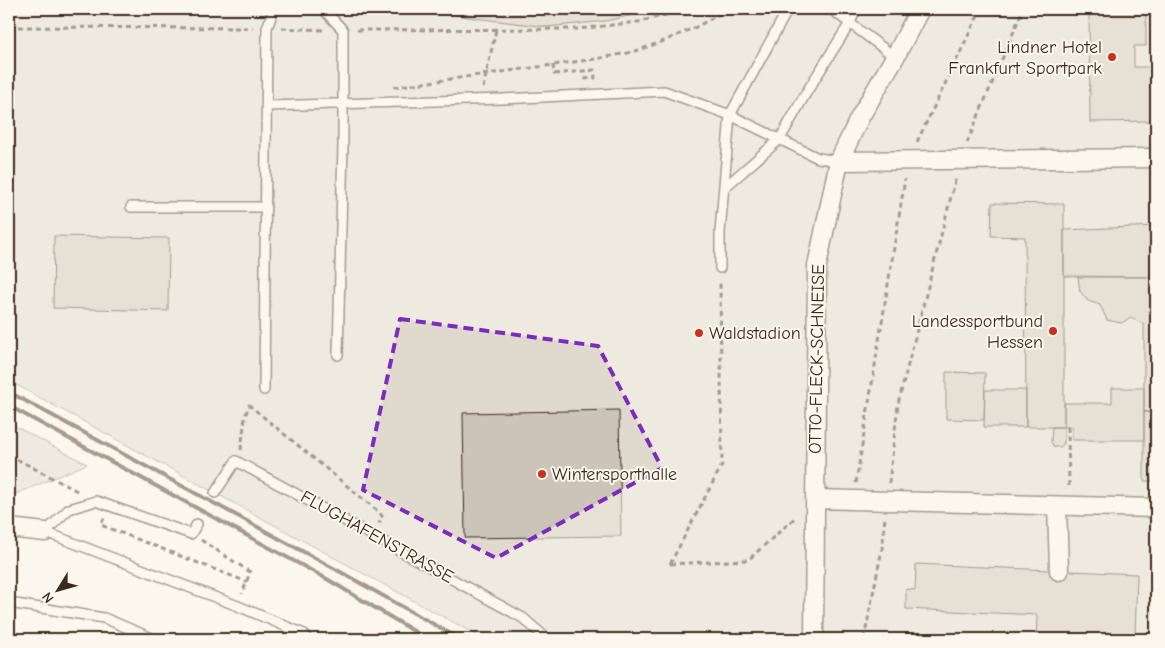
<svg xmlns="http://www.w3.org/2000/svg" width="1165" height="648" viewBox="0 0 1165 648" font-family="'Comic Neue',sans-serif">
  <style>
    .green { fill: #dfd9ce; stroke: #8d8276 }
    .building { fill: #ccc4b9; stroke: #3b2a1e }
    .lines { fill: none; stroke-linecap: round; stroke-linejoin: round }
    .service-casing { stroke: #3b2a1e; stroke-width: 12 }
    .minor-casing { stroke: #3b2a1e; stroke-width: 21 }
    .path { stroke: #3b2a1e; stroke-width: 3; stroke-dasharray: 5 4; stroke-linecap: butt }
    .service { stroke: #fbf7ec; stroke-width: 9 }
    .minor { stroke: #fbf7ec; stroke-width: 18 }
    .rail { stroke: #3b2a1e; stroke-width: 4 }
    .marked { fill: none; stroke: #7b2cbf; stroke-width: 4; stroke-dasharray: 10 6; stroke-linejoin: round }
    .poi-dot { fill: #c8321e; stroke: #fbf7ec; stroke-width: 2 }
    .labels { text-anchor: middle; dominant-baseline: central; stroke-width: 4; stroke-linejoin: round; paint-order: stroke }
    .poi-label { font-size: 18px; fill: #3b2a1e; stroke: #fbf7ec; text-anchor: end }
    .street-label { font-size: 18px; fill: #3b2a1e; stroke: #fbf7ec }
  </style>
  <rect width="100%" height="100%" fill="#fbf7ec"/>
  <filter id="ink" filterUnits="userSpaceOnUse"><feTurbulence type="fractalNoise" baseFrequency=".02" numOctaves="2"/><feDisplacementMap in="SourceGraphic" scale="10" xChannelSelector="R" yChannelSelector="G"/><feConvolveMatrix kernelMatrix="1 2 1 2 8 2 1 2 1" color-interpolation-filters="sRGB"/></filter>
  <g filter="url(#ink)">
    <!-- green -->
    <path class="green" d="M9,9H1156V639H484L9,381Z
      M9,423L87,464L9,497Z"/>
    <!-- building -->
    <path class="building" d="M427,9H662L605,21L547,27L467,17Z
      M1089,9H1146V46H1134V67H1156V121L1090,122Z
      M992,203L1064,204V427H1026L1025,237L991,236Z
      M1156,226V277L1064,276V230Z
      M54,236L169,238L168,311L53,308Z
      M1078,277H1156V412H1144V324L1131,318L1121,323L1107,320L1100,305L1088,301L1080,291Z
      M946,372L985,373L984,420L946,419Z
      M1112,388H1144V440H1072V427H1064V403H1112Z
      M985,390H1026V427H984Z
      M619,410L621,536L465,538L463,413Z
      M1144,412H1156V481H1144Z
      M1052,427H1064V444L1060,447H1054L1051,442Z
      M916,564L1137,574L1135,639H1036L1037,615L906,609V589L915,590Z"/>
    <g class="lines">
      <defs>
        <path id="service" d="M323,9L343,30V144L338,355
          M831,9L895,57
          M267,106L502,99L664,91L730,115L818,158L839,161
          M724,188L780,139L806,93L850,23L856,9
          M131,207H266
          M720,268V232L730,115L788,9
          M264,390L267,28L274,9
          M215,493L236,461L523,618L547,639
          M197,524L191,534L96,501L69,509L45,532L238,606L304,634L307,639
          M9,603L104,618L154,639"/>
        <path id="minor" d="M839,161L1156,158
          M816,499L1156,508
          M1057,506L1059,571
          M9,528L45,532
          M814,639L817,266L839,161L860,117L895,57L920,9"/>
      </defs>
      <!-- service casing -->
      <use href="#service" class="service-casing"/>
      <!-- minor casing -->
      <use href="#minor" class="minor-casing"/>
      <!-- path -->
      <path class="path" d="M9,27L253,28
        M282,28L323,30
        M357,30L578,29L638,22L690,9
        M553,65L554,74L594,70L595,78L584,79
        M394,87L595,59L633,52L664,41L698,26L728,9
        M483,88L496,30
        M917,142L981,9
        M967,143L1023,9
        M1068,427L1069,488
        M241,450L245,417L249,405L380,513L383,518L380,522H378
        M9,455L79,492
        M856,483L905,179
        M889,483L898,404L956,177
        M104,518L101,525L247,582
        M201,540L250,572L242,594
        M670,564L722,465L720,280
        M670,564L748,560L797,516
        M864,639L882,549L885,517"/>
      <!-- service -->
      <use href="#service" class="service"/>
      <!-- minor -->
      <use href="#minor" class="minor"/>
      <!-- rail -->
      <path class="rail" d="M9,392L337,570L460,639
        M9,406L327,579L427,639"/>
    </g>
  </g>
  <!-- marked area -->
  <path d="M0 0H1165V648H0ZM400,319L598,346L662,468L496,558L363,490Z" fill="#fbf7ec" fill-opacity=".55" fill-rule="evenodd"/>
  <path class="marked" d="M400,319L598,346L662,468L496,558L363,490Z"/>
  <!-- markers -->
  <g class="poi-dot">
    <circle cx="1112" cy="57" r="5"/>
    <circle cx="1053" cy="331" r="5"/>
    <circle cx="699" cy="333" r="5"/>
    <circle cx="542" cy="474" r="5"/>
  </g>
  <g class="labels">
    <!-- poi labels -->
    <g class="poi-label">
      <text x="1102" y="47">Lindner Hotel<tspan x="1102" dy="21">Frankfurt Sportpark</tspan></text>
      <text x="1043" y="321">Landessportbund<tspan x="1043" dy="21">Hessen</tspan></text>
      <text x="709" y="333" text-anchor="start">Waldstadion</text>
      <text x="552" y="474" text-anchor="start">Wintersporthalle</text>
    </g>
    <!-- street labels -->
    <g class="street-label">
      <text transform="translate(817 359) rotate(-89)">OTTO-FLECK-SCHNEISE</text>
      <text transform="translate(377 537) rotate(29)">FLUGHAFENSTRASSE</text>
    </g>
  </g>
  <!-- margin -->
  <rect width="1165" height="648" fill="none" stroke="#fbf7ec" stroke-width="30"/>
  <rect x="15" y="15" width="1135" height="618" fill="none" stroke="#3b2a1e" stroke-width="2" filter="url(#ink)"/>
  <!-- north arrow -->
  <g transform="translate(58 590) rotate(233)" stroke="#fbf7ec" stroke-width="4" paint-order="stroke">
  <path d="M0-4L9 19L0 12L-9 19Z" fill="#3b2a1e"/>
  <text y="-8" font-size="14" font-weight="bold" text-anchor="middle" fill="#3b2a1e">N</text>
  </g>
</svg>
